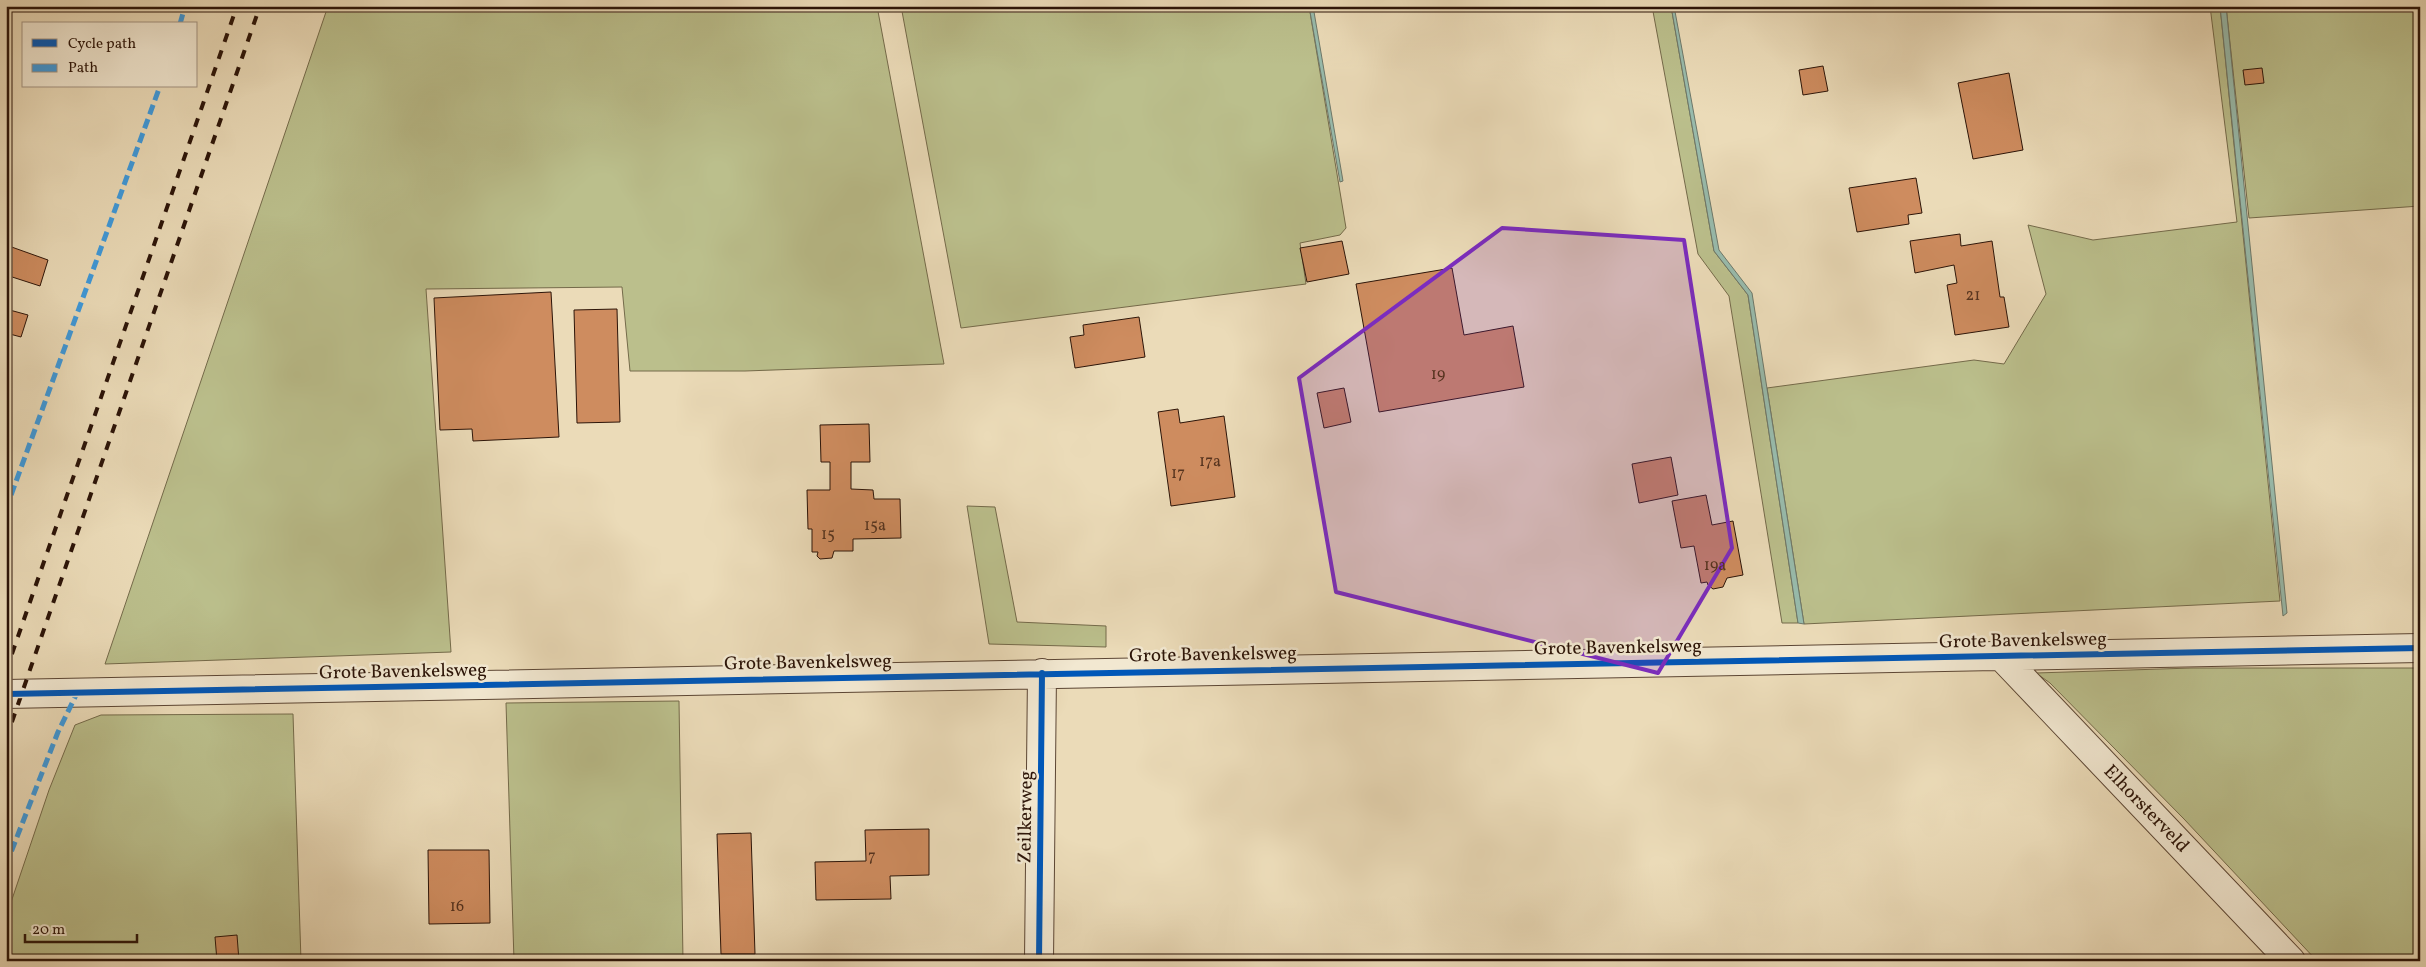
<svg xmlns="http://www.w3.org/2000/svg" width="2426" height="967" viewBox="0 0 2426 967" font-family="Vollkorn,serif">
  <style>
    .green { fill: #bbbf8c; stroke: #746a4a }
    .water { fill: #98bbac; stroke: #6d786a }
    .building { fill: #ce8c5f; stroke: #2c1408 }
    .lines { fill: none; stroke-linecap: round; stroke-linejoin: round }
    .minor-casing { stroke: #5c4634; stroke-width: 30 }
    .minor { stroke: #f2e8d1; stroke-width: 28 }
    .rail { stroke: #2c1408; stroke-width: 4; stroke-dasharray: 9 9; stroke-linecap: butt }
    .quiet { stroke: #3d9add; stroke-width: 5; stroke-dasharray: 10 5; stroke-linecap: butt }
    .cycleway-casing { stroke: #f2e8d1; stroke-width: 9 }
    .cycleway { stroke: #0057b8; stroke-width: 6 }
    .marked { fill: #7b2cbf; fill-opacity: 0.2; stroke: #7b2cbf; stroke-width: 4; stroke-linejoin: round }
    .labels { text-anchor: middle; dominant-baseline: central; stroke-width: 5; stroke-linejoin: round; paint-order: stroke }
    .number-label { font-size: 16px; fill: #54321e }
    .street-label { font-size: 19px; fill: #2c1408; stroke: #f2e8d1 }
  </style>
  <rect width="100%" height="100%" fill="#ebdbb8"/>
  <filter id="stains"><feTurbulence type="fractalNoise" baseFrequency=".004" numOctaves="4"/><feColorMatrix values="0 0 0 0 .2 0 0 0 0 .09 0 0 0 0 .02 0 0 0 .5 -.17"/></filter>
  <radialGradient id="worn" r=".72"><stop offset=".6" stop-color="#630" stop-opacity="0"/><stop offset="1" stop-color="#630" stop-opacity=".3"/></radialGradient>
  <!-- green -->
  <path class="green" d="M328,6H877L944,364L745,371H630L622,287L426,289L451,652L105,664Z
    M901,6H1309L1346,228L1340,235L1300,243L1306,284L961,328Z
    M1652,6H1671L1714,251L1748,295L1798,623H1782L1729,296L1698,254Z
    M2210,6H2220L2280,601L1804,624L1767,388L1974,360L2004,364L2046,294L2028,225L2093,240L2237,222Z
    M2226,6H2420V206L2249,218Z
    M967,506L995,507L1017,622L1106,626V647L989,644Z
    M2192,668H2420V961H2317L2184,819L2050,683L2036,673Z
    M679,701L683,961H514L506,703Z
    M293,714L301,961H6V917L49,790L75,725L101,715Z"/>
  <!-- water -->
  <path class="water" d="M1309,6H1313L1343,181L1340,182Z
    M1671,6H1674L1719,250L1752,293L1804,624L1798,623L1748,295L1714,251Z
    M2220,6H2226L2287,613L2283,616Z"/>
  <!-- building -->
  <path class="building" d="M1823,66L1828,91L1803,95L1799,70Z
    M2262,68L2264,83L2245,85L2243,70Z
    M2009,73L2023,150L1973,159L1958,83Z
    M1916,178L1922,213L1908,215L1909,224L1857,232L1849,188Z
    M1960,234L1961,246L1992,241L2000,297H2004L2009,327L1955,335L1947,285L1957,283L1954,265L1915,273L1910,241Z
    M1342,241L1349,274L1307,282L1300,248Z
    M6,245L48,260L40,286L6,275Z
    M1452,268L1464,335L1513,326L1524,387L1379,412L1356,284Z
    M551,292L559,437L473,441L472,429L440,430L434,298Z
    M6,309L28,315L21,337L6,333Z
    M617,309L620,422L577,423L574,310Z
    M1139,317L1145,357L1075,368L1070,337L1084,335L1083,325Z
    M6,368L10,369L6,381Z
    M1344,388L1351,422L1324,428L1317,393Z
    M1178,409L1180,423L1224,416L1235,497L1171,506L1158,412Z
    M869,424L870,462H851V489L873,490L874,499H900L901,538L853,539V551H834L832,558L820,559L817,556L818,552H812V529H808L807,490H830V462H821L820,425Z
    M1671,457L1678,495L1639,503L1632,464Z
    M1706,495L1712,525L1733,521L1743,575L1727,578L1723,587L1713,589L1708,585L1707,582L1701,583L1694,546L1681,548L1672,501Z
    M929,829V875L890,876L891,899L816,900L815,862L866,861L865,830Z
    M751,833L755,954H721L717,834Z
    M428,850H489L490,923L429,924Z
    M237,935L239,961H217L215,937Z"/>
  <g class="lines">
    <defs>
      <path id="minor" d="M2001,656L2291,961
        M6,694L2420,648
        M1039,961L1042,673"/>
    </defs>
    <!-- minor casing -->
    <use href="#minor" class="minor-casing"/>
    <!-- minor -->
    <use href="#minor" class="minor"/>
    <!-- rail -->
    <path class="rail" d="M6,671L237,6
      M6,739L260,6"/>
    <!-- quiet -->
    <path class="quiet" d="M180,24L185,6
      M6,509L160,86
      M6,865L58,732L77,693"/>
    <defs>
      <path id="cycleway" d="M6,694L2420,648
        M1039,961L1042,673"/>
    </defs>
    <!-- cycleway casing -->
    <use href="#cycleway" class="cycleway-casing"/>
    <!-- cycleway -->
    <use href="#cycleway" class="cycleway"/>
  </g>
  <!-- marked area -->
  <path class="marked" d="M1502,228L1684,240L1732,548L1658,673L1336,592L1299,378Z"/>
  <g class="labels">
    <!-- number labels -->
    <g class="number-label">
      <text x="1973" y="296">21</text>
      <text x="1438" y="375">19</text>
      <text x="1210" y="462">17a</text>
      <text x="1178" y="474">17</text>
      <text x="875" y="526">15a</text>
      <text x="828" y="535">15</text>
      <text x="1715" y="566">19a</text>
      <text x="872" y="857">7</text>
      <text x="457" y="907">16</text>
    </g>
    <!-- street labels -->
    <g class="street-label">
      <text transform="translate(2023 641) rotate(-1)">Grote Bavenkelsweg</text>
      <text transform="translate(1618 648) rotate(-1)">Grote Bavenkelsweg</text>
      <text transform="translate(1213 655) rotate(-1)">Grote Bavenkelsweg</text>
      <text transform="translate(808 663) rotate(-1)">Grote Bavenkelsweg</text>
      <text transform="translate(403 672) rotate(-1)">Grote Bavenkelsweg</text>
      <text transform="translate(2146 809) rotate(46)">Elhorsterveld</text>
      <text transform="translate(1026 817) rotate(-89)">Zeilkerweg</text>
    </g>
  </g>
  <!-- margin -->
  <rect width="2426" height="967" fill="none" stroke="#ebdbb8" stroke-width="25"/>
  <rect x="8" y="8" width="2411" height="952" fill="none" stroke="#2c1408" stroke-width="2.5"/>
  <rect x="12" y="12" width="2401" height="942" fill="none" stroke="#2c1408"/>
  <!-- legend -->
  <rect x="22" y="22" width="175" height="65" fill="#f2e8d1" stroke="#a39381"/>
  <rect x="32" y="39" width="25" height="8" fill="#0057b8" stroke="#a39381"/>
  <text x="68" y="48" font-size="15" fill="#2c1408">Cycle path</text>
  <rect x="32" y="64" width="25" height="8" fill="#3d9add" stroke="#a39381"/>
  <text x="68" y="72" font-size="15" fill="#2c1408">Path</text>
  <!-- scale -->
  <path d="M25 934v8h112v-8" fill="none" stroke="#2c1408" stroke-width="2.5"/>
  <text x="32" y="934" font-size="15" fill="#2c1408" stroke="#f2e8d1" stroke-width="4" paint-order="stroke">20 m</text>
  <rect width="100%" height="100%" filter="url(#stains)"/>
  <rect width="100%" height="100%" fill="url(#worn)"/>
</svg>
